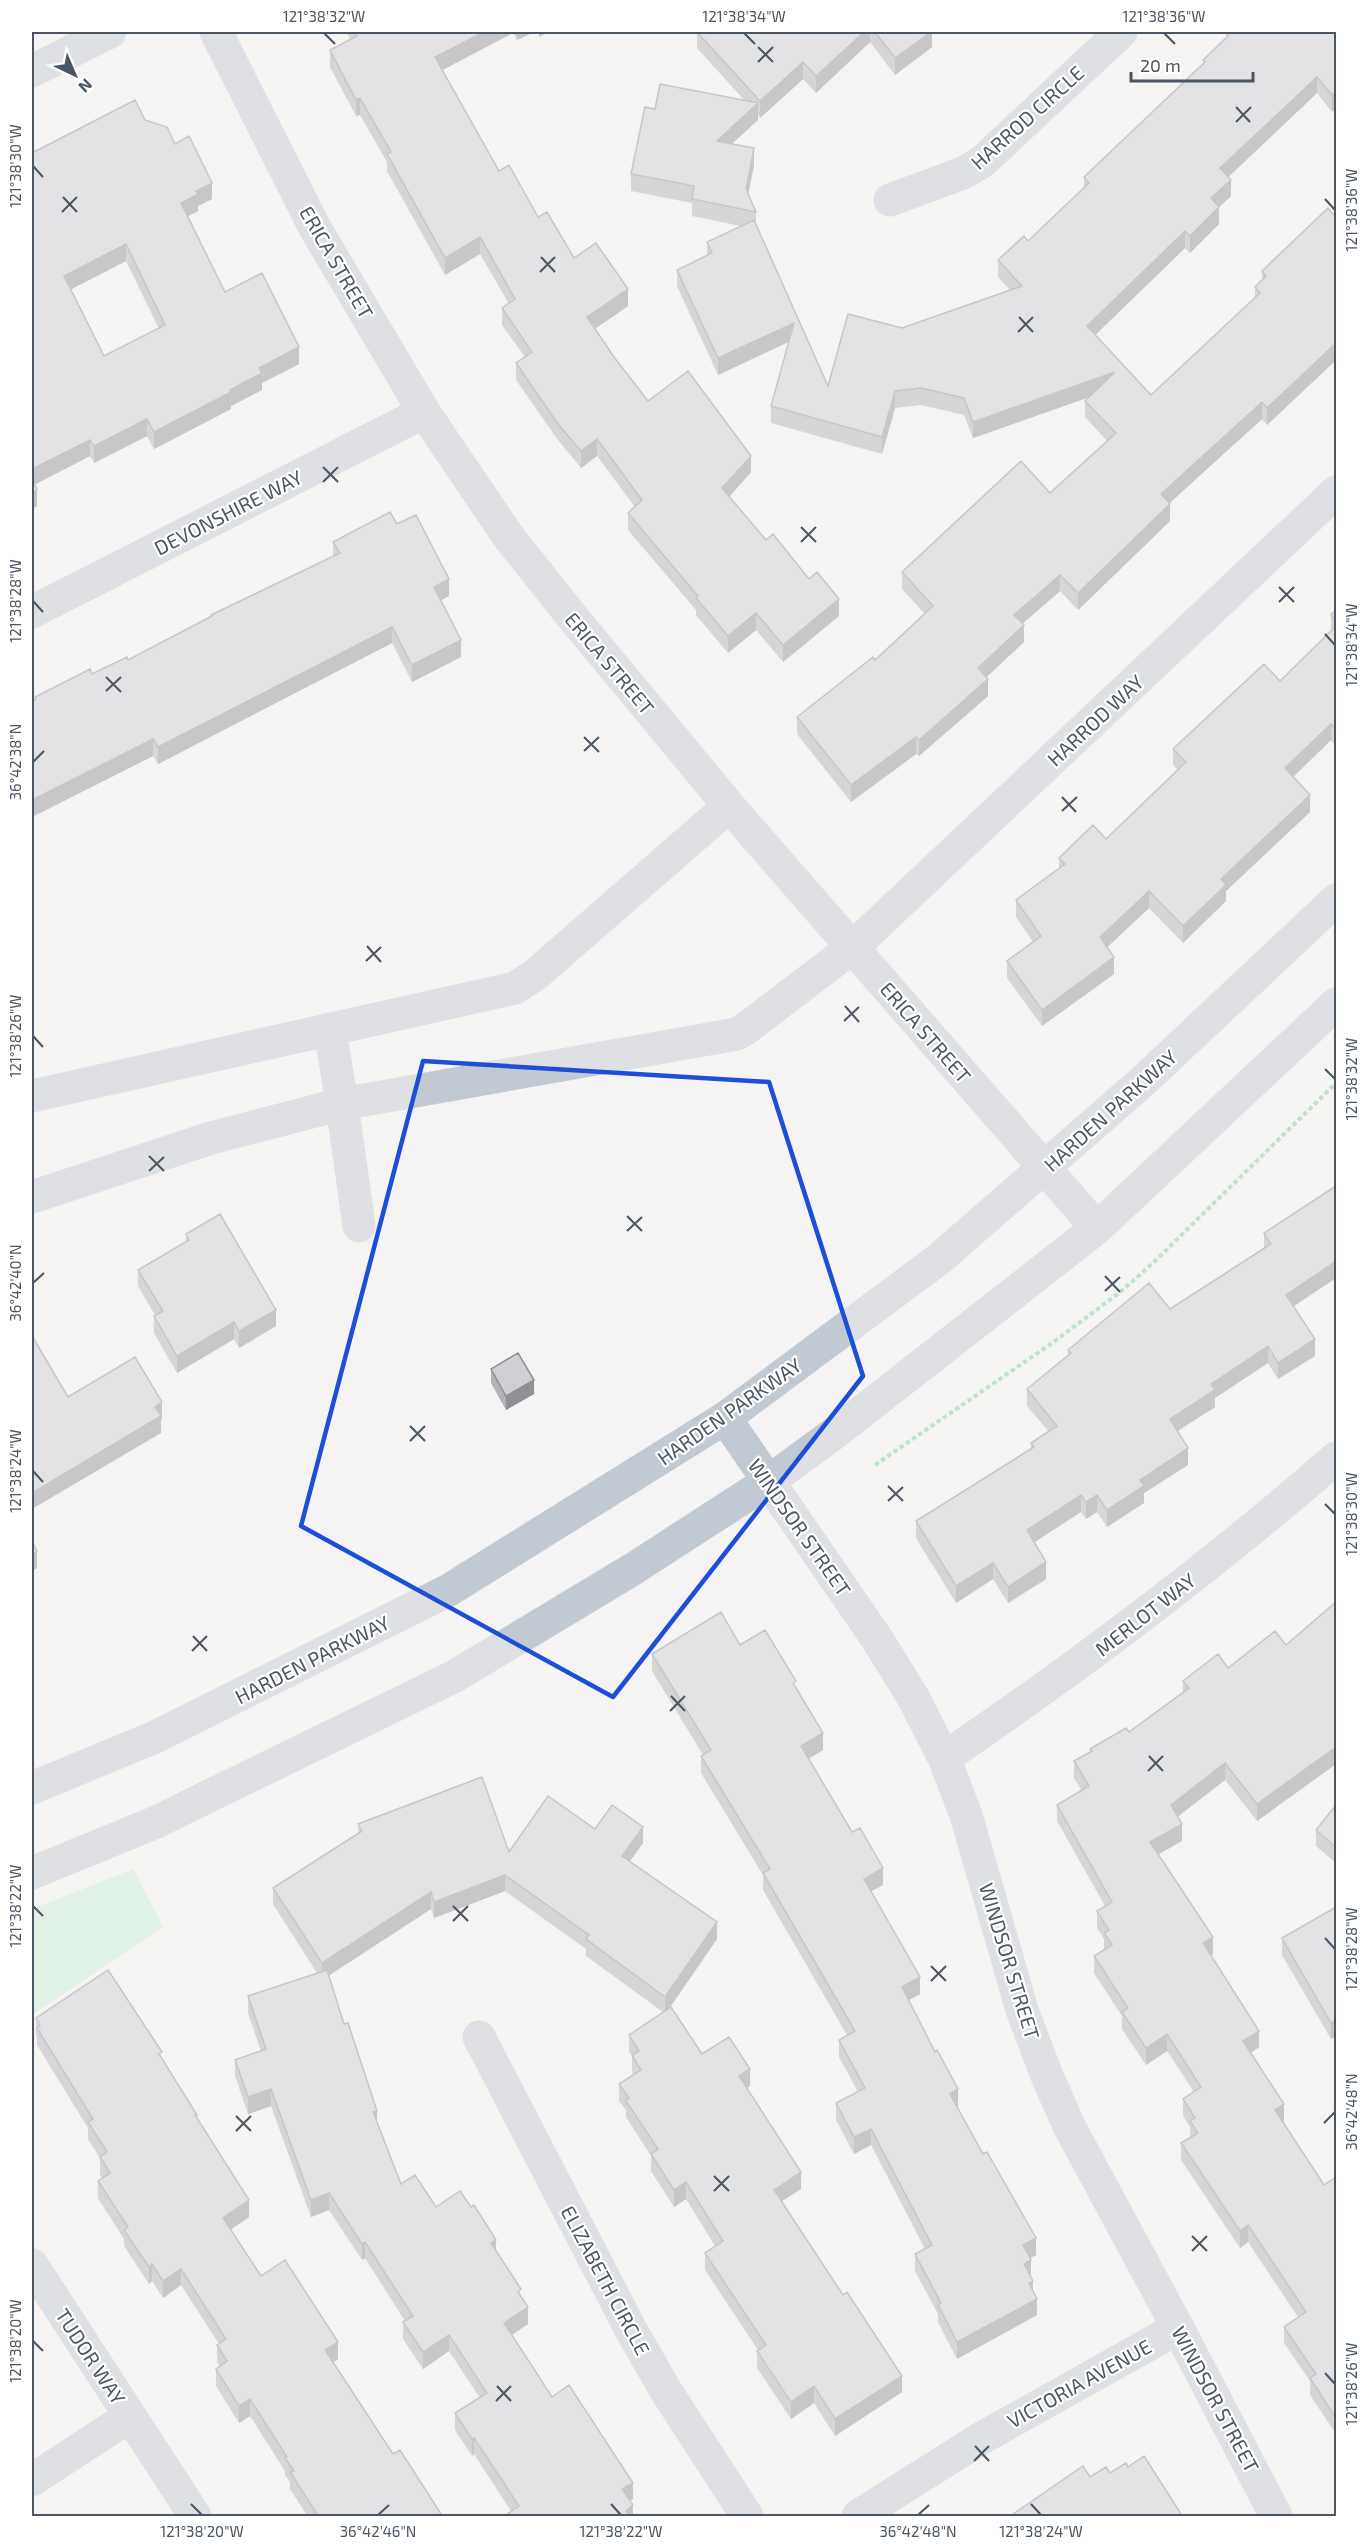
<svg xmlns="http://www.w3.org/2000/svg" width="1368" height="2548" viewBox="0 0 1368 2548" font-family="'Exo 2',sans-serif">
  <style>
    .green { fill: #c3f1d5 }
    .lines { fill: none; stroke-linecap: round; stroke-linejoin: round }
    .path { stroke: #7ad0a6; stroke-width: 4; stroke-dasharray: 4.5 3; stroke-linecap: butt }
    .minor { stroke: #c1cad2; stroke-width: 33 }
    .wall { fill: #b0b2b7; fill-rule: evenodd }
    .shaded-wall { fill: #909195 }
    .building { fill: #cdcfd5; stroke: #909195; stroke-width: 1.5; fill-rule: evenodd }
    .marked { fill: none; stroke: #1d4ed8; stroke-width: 4.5; stroke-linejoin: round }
    .ticks { fill: none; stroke: #4a5661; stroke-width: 2 }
    .labels { text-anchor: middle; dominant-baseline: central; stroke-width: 4.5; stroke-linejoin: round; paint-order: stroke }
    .street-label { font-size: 20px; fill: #4a5661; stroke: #fff }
    .neatline { fill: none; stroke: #4a5661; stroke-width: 2 }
    .ticks-label { font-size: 15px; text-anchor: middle; fill: #4a5661 }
  </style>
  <rect width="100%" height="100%" fill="#f5f3f3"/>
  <!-- green -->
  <path class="green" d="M133,1869L163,1927L32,2015V1909Z"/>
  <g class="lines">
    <!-- path -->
    <path class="path" d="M875,1465L1055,1341L1119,1293L1152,1264L1336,1083"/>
    <!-- minor -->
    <path class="minor" d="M216,32L315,228L424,412L508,536L570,614L729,806L1097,1228
      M32,71L110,32
      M890,200L963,173L982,162L1121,32
      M32,612L424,412
      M32,1096L515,988L535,975L729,806
      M32,1197L211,1138L342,1104L330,1029
      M359,1226L342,1104L737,1034L744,1030L853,947L1336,492
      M725,1418L877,1639L913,1697L944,1758L966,1815L1022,2010L1047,2076L1069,2126L1178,2328L1276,2516
      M944,1758C1081,1665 1212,1566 1336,1458
      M32,1788L155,1737L449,1590L725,1418L939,1259L1142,1082L1336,900
      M32,1873L154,1823L455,1676L633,1569L769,1481L832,1435L1097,1228L1336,1004
      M479,2037L630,2328L666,2391L747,2516
      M32,2265L195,2516
      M32,2480L130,2416
      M858,2516L980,2439L1178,2328"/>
  </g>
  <!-- wall -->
  <path class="wall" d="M346,32H534L517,40L513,33L442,70L499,171L574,258L628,306L595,329L614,357L648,401L751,472L729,497L766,540L839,616L783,662L756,630L728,653L696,615V610L628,530V513L635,507L597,456L581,468L558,440L516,380V363L525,357L502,325V308L509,304L480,254L445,275L387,171V162L360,115L356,116L330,67V50L350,39Z
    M697,32H932V47L895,75L870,42L816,93L803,79L760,118L758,115V120L732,144L754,165L748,194L756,212V225L828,386L902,328L1010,290L998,277V260L1028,241L1084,188V177L1203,64V60L1227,38V35L1336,32V108L1332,112L1317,93L1228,177L1231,196L1219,207V224L1190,253L1185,248L1095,335L1151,395L1255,299V287L1262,280V271L1336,213V360L1267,425L1262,419L1169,503L1170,521L1078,610L1060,591L1022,624L1024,642L986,677L988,696L919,756L916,754L851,802L797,734V717L875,660L925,614L902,589V572L1050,493L1107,441L1085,417V401L1087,398L973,438L964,415L921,405L895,408L882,454L771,423V406L789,342L718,375L677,286V270L707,255V242L741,226L692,216V203L631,191V174L655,109L745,101L697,48Z
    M145,120L175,144L212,199L198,206V211L188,216L225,292L299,364L262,383V390L231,406V409L154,449L147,436L94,463L90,456L35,484L37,506L32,509V153ZM126,261L159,329L104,356L71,289Z
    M397,524L449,596L440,601L461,657L412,682L392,643L158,764L153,756L32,817V702L35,700V697L128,660L211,617V615L333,556V542Z
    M1336,609V746L1331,740L1293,777L1310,812L1226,891V901L1183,943L1149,908L1107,947L1114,974L1042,1026L1007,978V961L1033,942L1016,917V900L1059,869V858L1106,839L1178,770L1173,765V749L1280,681L1331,632V615Z
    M1336,1186V1278L1294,1306L1315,1356L1278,1379L1268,1363L1215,1398V1407L1177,1431L1188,1465L1144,1493V1503L1107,1527L1097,1512L1086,1519L1081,1512L1034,1542L1046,1579L1008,1603L993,1579L956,1603L916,1538V1521L1031,1448V1443L1049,1432L1027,1406V1389L1068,1355V1350L1170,1309L1264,1248V1233Z
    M186,1234L276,1326L239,1348L234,1339L177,1373L154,1333V1316L155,1315L138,1286V1270L186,1242Z
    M491,1369L534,1394L506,1410L491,1383Z
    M1336,1602V1764L1257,1821L1225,1780L1177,1816L1182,1841L1158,1854L1213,1954L1211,1955L1259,2047L1251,2053L1284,2121L1282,2122L1324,2185L1336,2177L1334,2431L1310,2395V2381L1284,2343V2327L1298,2317L1248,2242L1240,2248L1181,2160V2143L1190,2138V2127L1183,2116V2099L1194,2092L1167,2051L1146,2065L1122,2029V2016L1094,1973V1956L1104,1950V1939L1097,1928V1911L1105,1906L1057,1821V1805L1082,1791L1074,1778V1761L1090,1752V1749L1129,1732L1183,1692V1681L1228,1668L1286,1645Z
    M740,1645L796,1688L823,1750L808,1759L883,1885L871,1891L920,1994L909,2000L958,2106L957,2107L1036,2255L1030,2258L1031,2277L1037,2315L957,2359L938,2322V2314L915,2271V2254L925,2249L871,2145L854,2154L836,2120V2103L858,2092L839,2057V2040L847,2035L763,1890V1875L701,1773V1756L703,1755L652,1671V1654Z
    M1336,1805V1863L1316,1846V1830Z
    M358,1824L509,1852L595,1829L643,1843L630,1861L717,1939L669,2009L702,2054L750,2086L747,2088L801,2189L782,2201L902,2392L835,2436L814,2403L791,2419L757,2368V2351L758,2350L705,2270V2253L715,2246L686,2199L674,2207L651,2171V2156L626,2117V2110L619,2101V2084L634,2075L632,2072V2056L629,2052V2035L663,2012L586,1956V1949L505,1891L434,1918L431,1909L329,1975L344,2024L377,2122L401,2184L436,2207L496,2250L521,2297L528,2324L512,2335L552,2397L633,2499L630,2501L633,2517L511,2511L474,2454L472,2456L455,2430V2413L480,2398L449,2351L423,2369L403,2339V2322L405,2321L365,2258L362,2260L329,2210L311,2217L271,2106L248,2114L235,2076V2060L261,2051L248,2013V1996L317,1973L273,1904V1888L358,1834Z
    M1336,1907V2039L1335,2037L1331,2039L1282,1955V1938Z
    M36,2018L162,2058L197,2119L249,2217L231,2229L261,2276L338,2359L333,2362L393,2454L443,2517H308L290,2489V2482L285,2475V2471L250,2416L239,2423L216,2386V2369L220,2366L217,2362V2345L219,2344L181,2285L163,2298L152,2281L149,2284L124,2246V2239L98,2198V2181L102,2178L100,2174V2158L88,2139V2128L37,2045V2037L36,2035Z"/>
  <!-- shaded-wall -->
  <path class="shaded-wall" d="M484,32H513V33L435,74V57Z
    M517,32H534L517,40Z
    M539,32H550L539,37Z
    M864,32H870V42L816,93V76Z
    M931,32H932V47L895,75V58Z
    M803,62V79L760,118V101Z
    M1317,77V93L1220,185V168Z
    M1336,91V108L1332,112V95Z
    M360,98V115L356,116V100Z
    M758,103V120L717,157V141Z
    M754,148V165L746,205V189Z
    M1231,180V196L1219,207V224L1190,253V236L1211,198Z
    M212,183V199L198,206V211L181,220V203L196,191Z
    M1185,231V248L1087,343V326Z
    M480,237V254L445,275V258Z
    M126,244V261L64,293V276Z
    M628,289V306L587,334V317Z
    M794,323V339L718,375V358Z
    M1336,343V360L1267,425V408Z
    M299,347V364L262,383V390L231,406V409L154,449V432L230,390L259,368Z
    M1115,372V388L973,438V422Z
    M895,391V408L882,454V437Z
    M1262,402V419L1161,511V494Z
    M147,419V436L94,463V446Z
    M597,439V456L581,468V451Z
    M90,440V456L32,486V469Z
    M751,456V472L722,505V488Z
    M37,490V506L32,509V493Z
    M1170,504V521L1078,610V593Z
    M1060,575V591L1014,631V615Z
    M449,579V596L434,604V587Z
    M839,599V616L783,662V645Z
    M756,613V630L728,653V636Z
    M1024,625V642L978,685V668Z
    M392,627V643L158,764V747Z
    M461,640V657L412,682V665Z
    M988,679V696L919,756V740Z
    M1331,724V740L1285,785V768Z
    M916,737V754L851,802V785Z
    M153,739V756L32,817V800Z
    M1310,795V812L1226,891V901L1183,943V926L1221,879Z
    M1149,891V908L1100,954V937Z
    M1114,957V974L1042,1026V1010Z
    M1336,1261V1278L1286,1311V1295Z
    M276,1310V1326L239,1348V1331Z
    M234,1322V1339L177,1373V1356Z
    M1315,1339V1356L1278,1379V1363Z
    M1268,1346V1363L1215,1398V1407L1170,1436V1419L1211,1384Z
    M534,1380V1394L506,1410V1396Z
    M162,1402V1419L161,1420V1433L32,1509V1493Z
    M1188,1448V1465L1144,1493V1503L1107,1527V1510L1140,1480Z
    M1081,1495V1512L1027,1547V1530Z
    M1097,1495V1512L1086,1519V1502Z
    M37,1551V1568L32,1571V1555Z
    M1046,1562V1579L1008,1603V1587Z
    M993,1563V1579L956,1603V1586Z
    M823,1733V1750L801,1763V1746Z
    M1336,1747V1764L1257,1821V1804Z
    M1225,1763V1780L1171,1822V1805Z
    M1182,1824V1841L1150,1859V1842Z
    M643,1827V1843L622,1872V1856Z
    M883,1868V1885L864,1895V1879Z
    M505,1875V1891L434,1918V1902Z
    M431,1892V1909L322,1980V1963Z
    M717,1922V1939L665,2014V1997Z
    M1213,1937V1954L1203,1960V1943Z
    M920,1977V1994L902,2004V1987Z
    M1335,2020V2037L1331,2039V2023Z
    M1259,2031V2047L1243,2058V2041Z
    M1167,2034V2051L1146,2065V2048Z
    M750,2069V2086L739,2092V2076Z
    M271,2089V2106L248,2114V2097Z
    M958,2089V2106L950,2110V2094Z
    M1284,2104V2121L1275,2126V2110Z
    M377,2111V2127L373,2112Z
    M871,2129V2145L854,2154V2137Z
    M801,2172V2189L774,2206V2190Z
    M686,2182V2199L674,2207V2190Z
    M329,2193V2210L311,2217V2200Z
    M249,2200V2217L223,2235V2218Z
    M1248,2225V2242L1240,2248V2231Z
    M1036,2238V2255L1023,2262V2245Z
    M496,2240V2256L491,2243Z
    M365,2242V2258L362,2260V2244Z
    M1031,2260V2277L1024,2264Z
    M152,2264V2281L149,2284V2267Z
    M181,2269V2285L163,2298V2281Z
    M1033,2281V2297L1029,2283Z
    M1037,2299V2315L957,2359V2342Z
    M528,2307V2324L504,2340V2323Z
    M449,2335V2351L423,2369V2352Z
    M338,2342V2359L325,2367V2350Z
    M902,2376V2392L835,2436V2419Z
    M814,2386V2403L791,2419V2402Z
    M250,2399V2416L239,2423V2406Z
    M1336,2413V2429L1334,2431V2415Z
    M474,2438V2454L472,2456V2439Z
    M633,2483V2499L622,2506V2489Z
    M633,2505V2517H626V2511Z"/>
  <!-- building -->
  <path class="building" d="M354,32H484L435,57L499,171L509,165L538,217L547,212L574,258L596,243L628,289L587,317L614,357L648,401L688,371L751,456L722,488L766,540L773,534L809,579L817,572L839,599L783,645L756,613L728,636L696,598L698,596L628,513L642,500L597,439L581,451L558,424L516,363L532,352L502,308L515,299L480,237L445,258L387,154L391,152L360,98L356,100L330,50L357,36Z
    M697,32H864L816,76L803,62L760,101Z
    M875,32H931L895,58Z
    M1231,32H1336V91L1332,95L1317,77L1220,168L1231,180L1211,198L1219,207L1190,236L1185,231L1087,326L1151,395L1260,293L1255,287L1266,276L1262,271L1328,208L1334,215L1336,213V343L1267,408L1262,402L1161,494L1170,504L1078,593L1060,575L1014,615L1024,625L978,668L988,679L919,740L916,737L851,785L797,717L873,657L875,660L933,606L902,572L1021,461L1050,493L1116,433L1085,401L1115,372L973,422L964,398L921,388L895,391L882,437L771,406L794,323L718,358L677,270L712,253L707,242L754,220L828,386L848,314L902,328L1022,286L998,260L1024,236L1028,241L1089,183L1084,177L1205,62L1203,60L1228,36L1227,35Z
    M660,84L758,103L717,141L754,148L746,189L756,212L692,199L694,186L631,174L645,107L655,109Z
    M135,100L145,120L167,127L175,144L189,136L212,183L196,191L198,194L181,203L225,292L262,273L299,347L259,368L262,373L230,390L231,392L154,432L147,419L94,446L90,440L32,469V153ZM126,244L165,325L104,356L64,276Z
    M32,478L37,490L32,493Z
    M390,512L397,524L416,515L449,579L434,587L461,640L412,665L392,627L158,747L153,739L32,800V702L36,699L35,697L90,669L92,674L127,657L128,660L212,616L211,615L340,553L333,542Z
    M1336,609V621L1331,615Z
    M1336,626V729L1331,724L1285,768L1310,795L1221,879L1226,885L1183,926L1149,891L1100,937L1114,957L1042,1010L1007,961L1041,936L1016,900L1065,864L1059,858L1093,825L1106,839L1186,762L1173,749L1264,664L1280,681Z
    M1336,1186V1261L1286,1295L1315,1339L1278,1363L1268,1346L1211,1384L1215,1390L1170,1419L1188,1448L1140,1480L1144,1486L1107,1510L1097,1495L1086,1502L1081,1495L1027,1530L1046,1562L1008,1587L993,1563L956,1586L916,1521L1034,1447L1031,1443L1057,1426L1027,1389L1071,1353L1068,1350L1149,1283L1170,1309L1271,1244L1264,1233Z
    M220,1214L276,1310L239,1331L234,1322L177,1356L154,1316L163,1311L138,1270L189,1240L186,1234Z
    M32,1336L68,1397L135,1357L162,1402L155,1407L161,1416L32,1493Z
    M518,1353L534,1380L506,1396L491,1369Z
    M32,1541L37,1551L32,1555Z
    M1336,1602V1747L1257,1804L1225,1763L1171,1805L1182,1824L1150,1842L1213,1937L1203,1943L1259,2031L1243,2041L1284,2104L1275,2110L1324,2185L1336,2177V2413L1334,2415L1310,2378L1316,2374L1284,2327L1306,2312L1248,2225L1240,2231L1181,2143L1198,2133L1190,2121L1195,2118L1183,2099L1201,2087L1167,2034L1146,2048L1122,2012L1128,2008L1094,1956L1112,1945L1104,1933L1109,1930L1097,1911L1112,1902L1057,1805L1089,1786L1074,1761L1092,1751L1090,1749L1126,1728L1129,1732L1189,1688L1183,1681L1218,1654L1228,1668L1275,1631L1286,1645Z
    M721,1612L740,1645L765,1630L796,1681L793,1683L823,1733L801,1746L852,1832L860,1828L883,1868L864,1879L920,1977L902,1987L935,2052L937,2050L958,2089L950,2094L983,2154L987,2152L1036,2238L1023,2245L1031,2260L1024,2264L1033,2281L1029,2283L1037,2299L957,2342L938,2305L941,2303L915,2254L932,2245L871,2129L854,2137L836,2103L865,2088L839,2040L855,2031L763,1873L770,1869L701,1756L711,1750L652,1654Z
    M482,1777L509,1852L548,1796L595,1829L612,1805L643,1827L622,1856L717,1922L665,1997L586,1939L589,1935L505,1875L434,1902L431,1892L322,1963L273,1888L362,1831L358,1824Z
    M1336,1805V1847L1316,1830Z
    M1336,1907V2022L1335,2020L1331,2023L1282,1938Z
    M108,1970L162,2052L159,2054L197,2115H195L249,2200L223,2218L261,2276L285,2260L338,2342L325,2350L393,2454L400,2450L443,2517H319L290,2472L294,2471L285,2458L287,2457L250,2399L239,2406L216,2369L227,2361L217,2345L226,2339L181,2269L163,2281L152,2264L149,2267L124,2230L128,2227L98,2181L110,2173L100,2157L107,2152L88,2122L93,2119L37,2028L40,2026L36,2018Z
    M327,1970L344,2024L348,2023L377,2111L373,2112L401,2184L415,2175L436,2207L460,2191L471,2207L474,2205L496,2240L491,2243L521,2289L518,2292L528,2307L504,2323L552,2397L569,2385L633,2483L622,2489L633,2505L626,2511L630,2517H503L519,2506L474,2438L472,2439L455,2413L487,2393L449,2335L423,2352L403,2322L413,2316L365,2242L362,2244L329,2193L311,2200L271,2089L248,2097L235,2060L266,2049L248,1996Z
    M671,2007L702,2054L729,2037L750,2069L739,2076L801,2172L774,2190L843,2295L847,2292L902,2376L835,2419L814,2386L791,2402L757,2351L766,2345L705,2253L723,2241L686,2182L674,2190L651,2154L658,2149L626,2101L629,2098L619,2084L641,2070L632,2055L639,2051L629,2035Z
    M1144,2456L1183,2517H1009L1083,2466L1090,2477L1106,2467L1110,2473L1126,2463L1128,2467Z"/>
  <!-- marked area -->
  <path d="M0 0H1368V2548H0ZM423,1061L769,1082L863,1376L613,1697L301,1526Z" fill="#f5f3f3" fill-opacity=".55" fill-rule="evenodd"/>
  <path class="marked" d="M423,1061L769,1082L863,1376L613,1697L301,1526Z"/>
  <!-- ticks -->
  <path class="ticks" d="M324,33L335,44M744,33L755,44M1164,33L1175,44M758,47L773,62M758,62L773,47M1236,107L1250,122M1236,122L1251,107M33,166L43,177M63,197L77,212M1325,199L1335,210M62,212L77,197M541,257L555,272M540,272L555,257M1019,317L1033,332M1018,332L1033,317M323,467L338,482M323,482L338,467M801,527L816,542M801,542L816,527M1279,587L1294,602M33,601L43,612M1279,602L1294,587M1325,634L1335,645M106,677L121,692M106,691L121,677M584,737L599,752M584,751L599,737M33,762L44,751M1062,797L1076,812M1062,811L1077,797M367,946L381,962M366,961L381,947M845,1006L859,1022M844,1021L859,1007M33,1036L43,1047M1325,1069L1335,1079M149,1156L164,1171M149,1171L164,1157M627,1216L642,1231M627,1231L642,1217M1105,1276L1120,1292M33,1283L44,1273M1105,1291L1120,1277M410,1426L425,1441M410,1441L425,1426M33,1471L43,1482M888,1486L903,1501M888,1501L903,1487M1325,1504L1335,1514M193,1636L207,1651M192,1651L207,1636M671,1696L685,1711M670,1711L685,1696M1149,1756L1163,1771M1148,1771L1163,1756M33,1906L43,1916M453,1906L468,1921M453,1921L468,1906M1325,1938L1335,1949M931,1966L946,1981M931,1981L946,1966M236,2116L251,2131M1324,2123L1335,2112M236,2131L251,2116M714,2176L729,2191M714,2191L729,2176M1192,2236L1207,2251M1192,2251L1207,2236M33,2341L43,2351M1325,2373L1335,2384M497,2386L511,2401M496,2401L511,2386M975,2446L989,2461M974,2461L989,2446M191,2504L202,2515M611,2504L621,2515M1031,2504L1041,2515M378,2515L389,2505M918,2515L929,2505"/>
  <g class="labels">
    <!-- street labels -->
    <g class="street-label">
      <text transform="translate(1027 117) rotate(-42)">HARROD CIRCLE</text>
      <text transform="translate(337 262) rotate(60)">ERICA STREET</text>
      <text transform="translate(228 512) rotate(-27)">DEVONSHIRE WAY</text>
      <text transform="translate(610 663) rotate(50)">ERICA STREET</text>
      <text transform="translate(1095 720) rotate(-43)">HARROD WAY</text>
      <text transform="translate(926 1032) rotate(49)">ERICA STREET</text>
      <text transform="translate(1110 1110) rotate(-42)">HARDEN PARKWAY</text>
      <text transform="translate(729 1411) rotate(-35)">HARDEN PARKWAY</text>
      <text transform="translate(800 1527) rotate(55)">WINDSOR STREET</text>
      <text transform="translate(1145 1614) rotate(-38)">MERLOT WAY</text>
      <text transform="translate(312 1659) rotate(-27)">HARDEN PARKWAY</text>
      <text transform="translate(1010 1961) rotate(73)">WINDSOR STREET</text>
      <text transform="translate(606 2280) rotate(62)">ELIZABETH CIRCLE</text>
      <text transform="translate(91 2356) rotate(57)">TUDOR WAY</text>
      <text transform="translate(1079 2383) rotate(-29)">VICTORIA AVENUE</text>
      <text transform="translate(1216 2399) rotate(62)">WINDSOR STREET</text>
    </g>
  </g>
  <!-- border -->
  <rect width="1368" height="2548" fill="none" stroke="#ffffff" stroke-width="66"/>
  <!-- north arrow -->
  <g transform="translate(75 75) rotate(136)" stroke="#ffffff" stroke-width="4.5" paint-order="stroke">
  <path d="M0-4.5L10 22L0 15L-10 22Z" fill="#4a5661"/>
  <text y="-9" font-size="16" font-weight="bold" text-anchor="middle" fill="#4a5661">N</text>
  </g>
  <!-- scale -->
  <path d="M1131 72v9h122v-9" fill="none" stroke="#4a5661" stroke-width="3"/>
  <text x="1140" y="72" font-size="18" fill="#4a5661" stroke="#ffffff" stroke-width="4.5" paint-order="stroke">20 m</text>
  <rect x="33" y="33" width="1302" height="2482" class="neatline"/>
  <g class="ticks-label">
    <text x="324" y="22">121°38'32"W</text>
    <text x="744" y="22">121°38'34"W</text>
    <text x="1164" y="22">121°38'36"W</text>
    <text transform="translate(16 166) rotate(-90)" y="5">121°38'30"W</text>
    <text transform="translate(1352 210) rotate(-90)" y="5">121°38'36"W</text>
    <text transform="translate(16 601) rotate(-90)" y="5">121°38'28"W</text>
    <text transform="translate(1352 645) rotate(-90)" y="5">121°38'34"W</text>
    <text transform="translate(16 762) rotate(-90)" y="5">36°42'38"N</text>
    <text transform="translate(16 1036) rotate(-90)" y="5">121°38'26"W</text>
    <text transform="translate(1352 1079) rotate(-90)" y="5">121°38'32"W</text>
    <text transform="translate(16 1283) rotate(-90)" y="5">36°42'40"N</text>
    <text transform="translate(16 1471) rotate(-90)" y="5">121°38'24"W</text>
    <text transform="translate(1352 1514) rotate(-90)" y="5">121°38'30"W</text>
    <text transform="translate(16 1906) rotate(-90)" y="5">121°38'22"W</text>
    <text transform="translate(1352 1949) rotate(-90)" y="5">121°38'28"W</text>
    <text transform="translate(1352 2112) rotate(-90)" y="5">36°42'48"N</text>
    <text transform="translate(16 2341) rotate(-90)" y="5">121°38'20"W</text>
    <text transform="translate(1352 2384) rotate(-90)" y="5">121°38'26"W</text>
    <text x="202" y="2537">121°38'20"W</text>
    <text x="378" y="2537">36°42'46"N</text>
    <text x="621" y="2537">121°38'22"W</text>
    <text x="918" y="2537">36°42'48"N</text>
    <text x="1041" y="2537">121°38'24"W</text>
  </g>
</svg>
